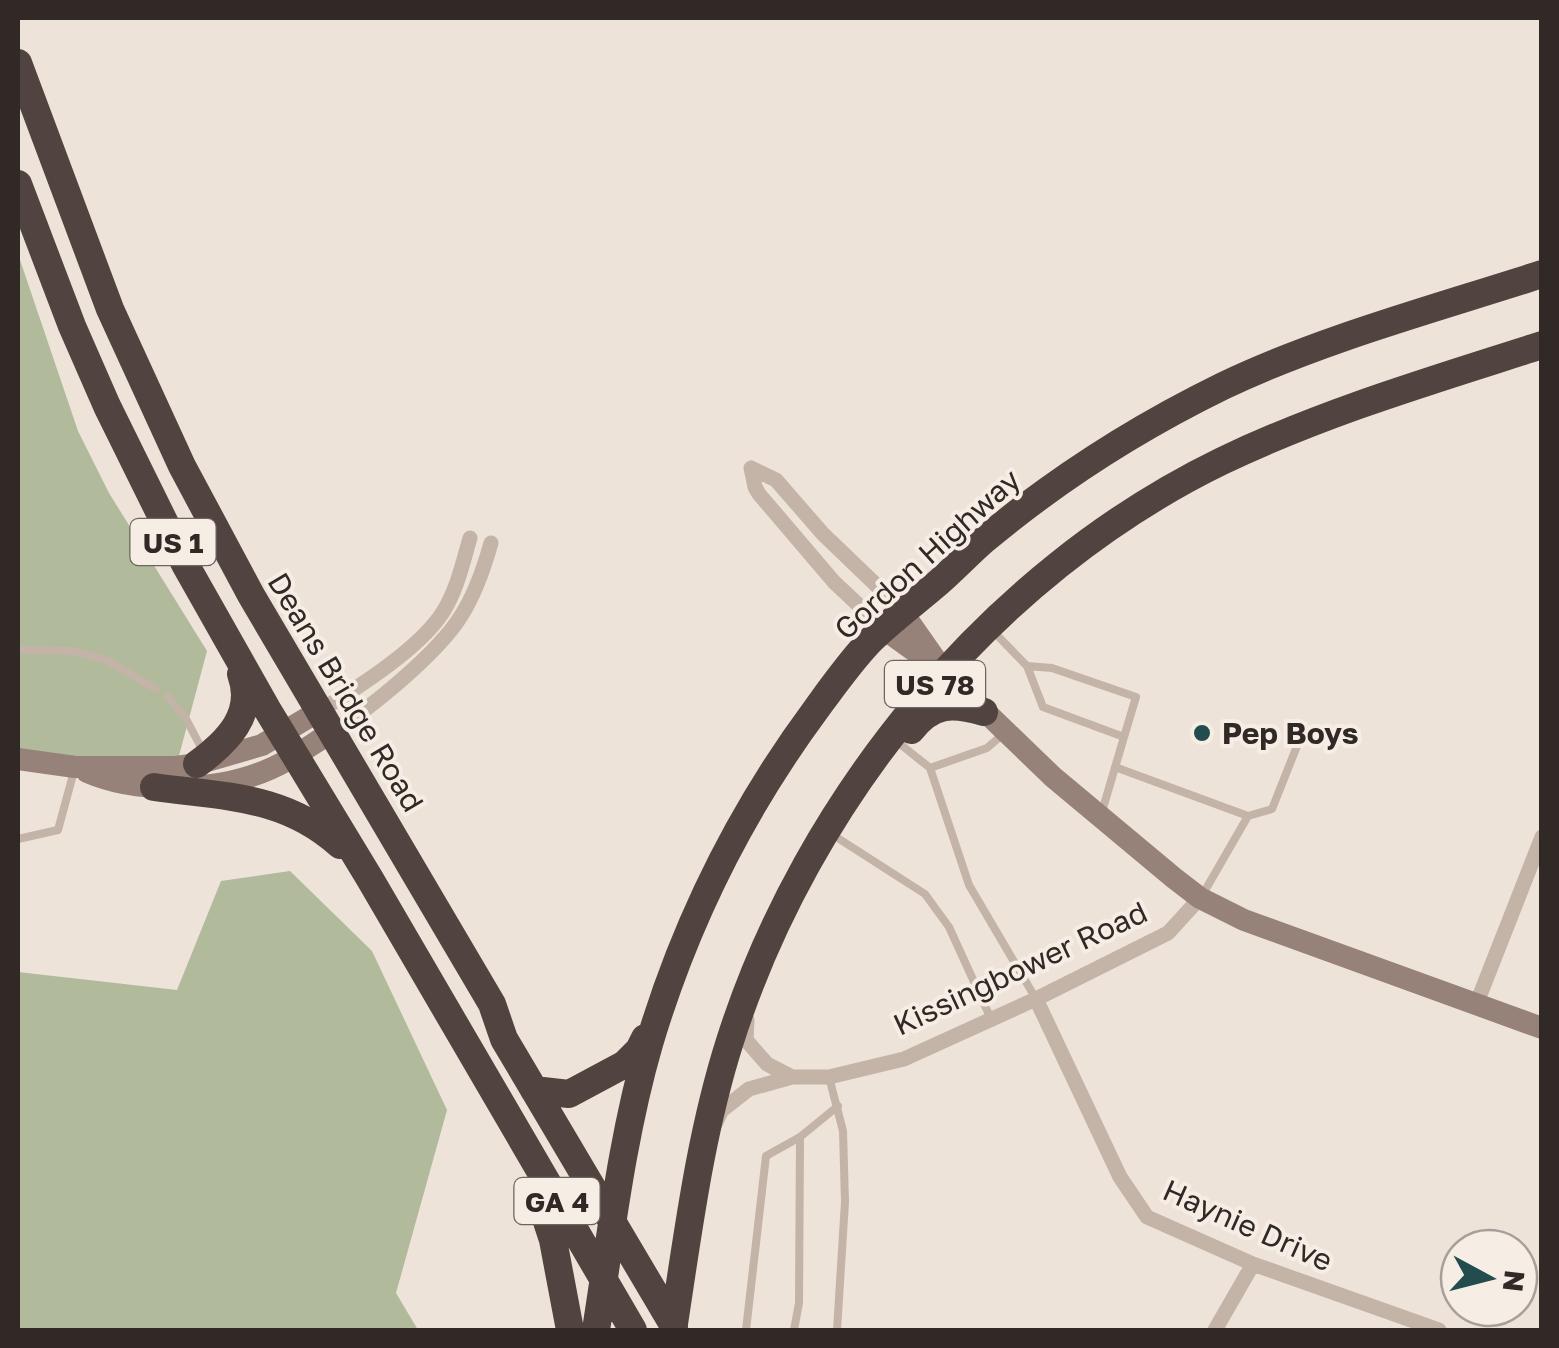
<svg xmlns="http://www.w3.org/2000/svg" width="1559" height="1348" viewBox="0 0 1559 1348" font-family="'Golos Text',sans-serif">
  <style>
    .green { fill: #b1ba9b }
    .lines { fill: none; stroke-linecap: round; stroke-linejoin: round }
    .lane { stroke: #c4b3a7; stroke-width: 8 }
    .street { stroke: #c4b3a7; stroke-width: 15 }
    .secondary { stroke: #978279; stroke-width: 22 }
    .highway { stroke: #51433f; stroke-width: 28 }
    .poi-dot { fill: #224c4d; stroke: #f6ede5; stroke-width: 4 }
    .labels { text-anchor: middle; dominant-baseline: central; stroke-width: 8; stroke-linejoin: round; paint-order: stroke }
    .shield { fill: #f6ede5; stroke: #6c645f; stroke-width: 2.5 }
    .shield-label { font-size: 28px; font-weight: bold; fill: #312926 }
    .street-label { font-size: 30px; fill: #312926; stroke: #f6ede5 }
    .poi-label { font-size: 30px; font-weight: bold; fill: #312926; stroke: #f6ede5; text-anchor: start }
  </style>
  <rect width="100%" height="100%" fill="#ede3d9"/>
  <!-- green -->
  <path class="green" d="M18,254L78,431L109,493L207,651L176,767L18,757Z
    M290,871L372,951L447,1110L396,1293L418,1330H18V972L177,990L221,881Z"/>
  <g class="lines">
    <!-- lane -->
    <path class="lane" d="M992,630L1027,666L1043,707L1124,737L1101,815
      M18,650L75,651L108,661L156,689
      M1027,666L1052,668L1136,697L1124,737
      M168,697L185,717L204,753
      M900,744L930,768L969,885L1036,999
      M1115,767L1248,816L1203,894
      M930,768L987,748L1002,735
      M1248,816L1272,809L1299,741
      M833,835L925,894L949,927L991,1019
      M18,839L58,830L74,771
      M829,1077L843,1131L845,1202L837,1330
      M746,1330L766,1156L800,1137L838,1106
      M794,1330L799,1303L800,1137"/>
    <!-- street -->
    <path class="street" d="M751,468L755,487L759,494L834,582L884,629
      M751,468L776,480L823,534L897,605L903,613
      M319,711C356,689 420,648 443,612C457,590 463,562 470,538
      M332,732C370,709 438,653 461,616C475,594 484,568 491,543
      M1036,999L1120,1177L1147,1217L1253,1264L1439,1330
      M1476,1005L1542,837
      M747,1020L746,1040L767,1064L792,1077
      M715,1124L722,1110L749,1089L792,1077H829L904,1059L1036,999L1168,933L1200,898
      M1215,1330L1253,1264"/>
    <!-- secondary -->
    <path class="secondary" d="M903,613L945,673L1053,777L1174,878L1200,898L1244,920L1542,1028
      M884,629L930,662
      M18,759L75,767H176L197,764L262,745L319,711
      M87,772C140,795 220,792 272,768C293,759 312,744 332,732"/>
    <!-- highway -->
    <path class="highway" d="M18,63L110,309L182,466L251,595L492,1004L504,1039L674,1326
      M18,184L72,326L107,406L185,564L267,709L370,879L633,1330
      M911,730C933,702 953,703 984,712
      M197,764C227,742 256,714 241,674
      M154,787C224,797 285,795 340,845
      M534,1090L569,1094L625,1064L639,1050L645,1038
      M536,1188L553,1240L570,1330
      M596,1330C611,1235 622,1137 649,1044C685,923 742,809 817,708C833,686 850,662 869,642C891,620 916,602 939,582C955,568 969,553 984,540C1057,479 1137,428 1223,386C1321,339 1437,308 1542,274
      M673,1330C688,1233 700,1135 730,1041C807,799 991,573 1222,461C1324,412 1433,380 1542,345"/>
  </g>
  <!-- markers -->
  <circle class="poi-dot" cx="1202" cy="733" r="10"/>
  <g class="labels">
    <!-- shield labels -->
    <g class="shield">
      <rect x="130.5" y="519" width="85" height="46" rx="8"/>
      <rect x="885" y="661" width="100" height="46" rx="8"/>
      <rect x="514.5" y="1178" width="85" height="46" rx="8"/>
    </g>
    <g class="shield-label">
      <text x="173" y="542">US 1</text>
      <text x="935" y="684">US 78</text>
      <text x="557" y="1201">GA 4</text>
    </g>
    <!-- street labels -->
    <g class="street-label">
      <text transform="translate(927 554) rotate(-42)">Gordon Highway</text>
      <text transform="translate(346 692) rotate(59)">Deans Bridge Road</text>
      <text transform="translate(1020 968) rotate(-25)">Kissingbower Road</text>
      <text transform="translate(1248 1225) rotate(24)">Haynie Drive</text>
    </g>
    <!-- poi labels -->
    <g class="poi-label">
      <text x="1222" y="733">Pep Boys</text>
    </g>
  </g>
  <!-- border -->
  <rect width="1559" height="1348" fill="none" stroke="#312926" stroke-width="40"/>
  <!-- north arrow -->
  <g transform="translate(1489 1278) rotate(97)"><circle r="48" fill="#f6ede5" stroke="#a79f99" stroke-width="2.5"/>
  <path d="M0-8L18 38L0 25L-18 38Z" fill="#224c4d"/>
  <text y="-15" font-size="28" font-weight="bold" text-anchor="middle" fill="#312926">N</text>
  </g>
</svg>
